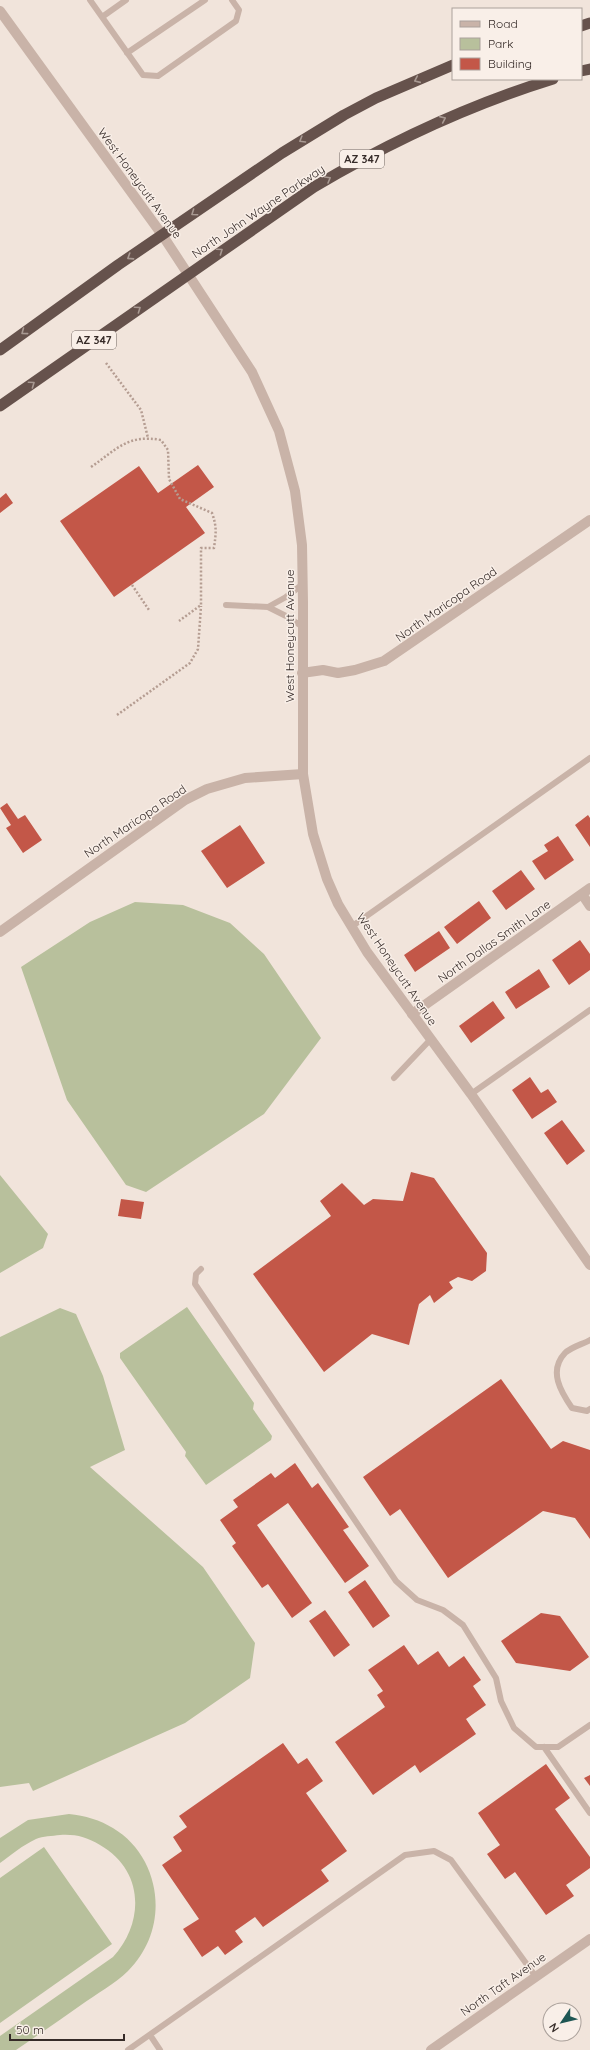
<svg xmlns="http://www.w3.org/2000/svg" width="590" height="2050" viewBox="0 0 590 2050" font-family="Quicksand,sans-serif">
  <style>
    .green { fill: #b8c09c }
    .building { fill: #c35748 }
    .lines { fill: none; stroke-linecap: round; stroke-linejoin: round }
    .path { stroke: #b59d92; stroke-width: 2.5; stroke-dasharray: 2 2; stroke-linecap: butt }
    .service { stroke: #c9b3a8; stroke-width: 6 }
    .minor { stroke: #c9b3a8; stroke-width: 10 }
    .tertiary { stroke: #c9b3a8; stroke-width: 10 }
    .trunk { stroke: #66524c; stroke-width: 11 }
    .oneway { stroke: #a89992 }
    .labels { text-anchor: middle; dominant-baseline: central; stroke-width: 3; stroke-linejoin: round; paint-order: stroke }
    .shield { fill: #f9efe8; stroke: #706662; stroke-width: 1 }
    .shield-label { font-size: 11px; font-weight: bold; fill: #362b28 }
    .street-label { font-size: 12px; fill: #362b28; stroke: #f9efe8 }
  </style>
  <rect width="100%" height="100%" fill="#f1e4db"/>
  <!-- green -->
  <path class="green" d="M135,902L183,905L230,923L264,954L321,1038L264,1114L146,1192L126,1185L67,1100L21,967L90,922Z
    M0,1175L48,1234L43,1248L0,1273Z
    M187,1307L254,1403L253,1409L272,1436L271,1440L206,1485L185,1456L186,1452L120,1358V1353Z
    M60,1308L76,1314L103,1376L125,1450L90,1467L203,1567L255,1643L250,1678L185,1723L33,1791L29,1783L0,1787V1337Z
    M69,1814C101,1817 130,1833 145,1862C164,1899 157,1942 128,1971C115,1984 96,1994 81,2005C60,2020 38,2035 16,2050H0V2036L113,1957C145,1922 144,1870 100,1845C87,1837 75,1834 60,1835C52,1836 43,1836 36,1839C23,1845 11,1855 0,1863V1838L28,1820Z
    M44,1847L112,1944L0,2023V1878Z"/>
  <!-- building -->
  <path class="building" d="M198,465L214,487L186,507L205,533L114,597L60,521L139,466L158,493Z
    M6,493L13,503L0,513V498Z
    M7,803L18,819L25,815L42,840L23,853L6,828L11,825L0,808Z
    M588,815L590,818V847L575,825Z
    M240,825L265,863L227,888L201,851Z
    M558,836L574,860L545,880L532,861L548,851L544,845Z
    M521,870L535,889L506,910L492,891Z
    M479,901L491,918L457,944L444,927Z
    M439,931L450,948L415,972L404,955Z
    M580,940L590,954V970L569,985L552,960Z
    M539,969L550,987L516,1009L505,992Z
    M493,1001L505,1018L471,1043L459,1026Z
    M530,1077L541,1093L548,1089L557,1102L532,1119L512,1090Z
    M562,1120L585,1151L567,1165L544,1133Z
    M411,1172L434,1178L487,1253L486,1271L472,1281L458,1277L449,1282L453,1288L434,1303L430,1295L419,1304L409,1345L372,1334L324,1372L253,1274L331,1216L320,1201L342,1183L364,1205L373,1199L403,1201Z
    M121,1199L144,1202L141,1219L118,1216Z
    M501,1379L551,1449L563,1441L590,1450V1539L575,1518L543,1511L448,1578L400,1509L390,1516L363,1477Z
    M295,1463L312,1488L318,1483L349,1527L343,1530L369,1566L345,1583L288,1503L257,1525L312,1603L292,1618L268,1584L262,1588L232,1546L236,1543L220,1520L238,1507L233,1500L271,1473L275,1478Z
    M365,1580L390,1616L373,1628L348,1592Z
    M325,1610L350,1645L334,1657L309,1621Z
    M541,1613L560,1616L589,1657L570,1671L516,1663L501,1641Z
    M404,1645L418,1665L438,1651L449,1667L464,1656L481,1680L473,1686L486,1705L466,1719L476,1734L420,1773L415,1765L373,1795L335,1742L385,1707L377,1695L383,1691L368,1670Z
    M283,1743L298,1764L307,1758L323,1781L306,1793L347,1851L321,1870L329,1881L263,1927L255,1917L235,1931L243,1942L225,1955L218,1946L202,1957L183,1929L199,1919L162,1865L182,1851L173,1837L187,1827L179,1816Z
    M546,1764L570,1798L555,1809L590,1857V1868L566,1885L574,1896L546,1915L515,1872L505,1879L487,1854L500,1845L478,1813Z
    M590,1775V1786L584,1778Z"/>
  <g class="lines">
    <!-- path -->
    <path class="path" d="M106,363L141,410L148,438
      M91,467C117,449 128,434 161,440L168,450L169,479L180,499L212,513C217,527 216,533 214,548H201V605L179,621
      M132,585L149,610
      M117,715L190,663L198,649L201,606"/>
    <!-- service -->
    <path class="service" d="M90,0L143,75L158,76L236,21L239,10L232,0
      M102,17L126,0
      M127,53L205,0
      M226,605L268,607L286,616L303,627
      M268,607L286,597L303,584
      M351,927L590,758
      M394,1078L430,1040
      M471,1094L590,1010
      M201,1269L196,1274L195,1284L396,1581L417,1600L443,1610L463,1625L496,1678L501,1701L514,1728L536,1747H558L590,1725
      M590,1340C583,1344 571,1347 565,1353C548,1371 561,1392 572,1408L587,1411L590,1409
      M544,1747L590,1813
      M150,2035L160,2050
      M128,2050L405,1855L434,1851L451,1860L536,1977"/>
    <!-- minor -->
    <path class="minor" d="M302,673L323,670L338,673L355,670L384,661L590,520
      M582,894L590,906
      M0,932L185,800L207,789L245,778L303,774
      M412,1014L590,888
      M431,2050L590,1939"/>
    <!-- tertiary -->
    <path class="tertiary" d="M0,11L163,236L252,372L279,431L295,491L302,545L303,602V774L313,834L327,879L338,904L367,952L471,1094L590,1265"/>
    <!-- trunk -->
    <path class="trunk" d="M581,26L590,23
      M581,71L590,69
      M0,350L118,265L282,153L344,115L376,98L453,65
      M0,406L314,187C390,142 469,105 553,79"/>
  </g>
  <!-- one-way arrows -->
  <defs><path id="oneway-chevron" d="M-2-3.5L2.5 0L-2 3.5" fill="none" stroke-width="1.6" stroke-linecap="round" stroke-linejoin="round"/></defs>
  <g class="oneway">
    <use href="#oneway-chevron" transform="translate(417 80) rotate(156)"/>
    <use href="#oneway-chevron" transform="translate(443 119) rotate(-24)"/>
    <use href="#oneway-chevron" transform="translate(302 140) rotate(149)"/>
    <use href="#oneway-chevron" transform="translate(328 179) rotate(-30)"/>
    <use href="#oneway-chevron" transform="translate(194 213) rotate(145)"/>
    <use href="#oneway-chevron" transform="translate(220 251) rotate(-35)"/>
    <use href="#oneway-chevron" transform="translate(130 257) rotate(147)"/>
    <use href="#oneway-chevron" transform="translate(138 309) rotate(-35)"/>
    <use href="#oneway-chevron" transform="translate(24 332) rotate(143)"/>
    <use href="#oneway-chevron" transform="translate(32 384) rotate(-35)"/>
  </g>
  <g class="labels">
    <!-- shield labels -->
    <g class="shield">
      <rect x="340" y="150" width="44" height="18" rx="3"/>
      <rect x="72" y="331" width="44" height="18" rx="3"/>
    </g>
    <g class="shield-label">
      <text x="362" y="159">AZ 347</text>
      <text x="94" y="340">AZ 347</text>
    </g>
    <!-- street labels -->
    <g class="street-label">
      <text transform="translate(140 183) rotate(54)">West Honeycutt Avenue</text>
      <text transform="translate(258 211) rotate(-34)">North John Wayne Parkway</text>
      <text transform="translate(446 604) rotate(-35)">North Maricopa Road</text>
      <text transform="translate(289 636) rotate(-90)">West Honeycutt Avenue</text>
      <text transform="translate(135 821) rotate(-34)">North Maricopa Road</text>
      <text transform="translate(494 941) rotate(-35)">North Dallas Smith Lane</text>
      <text transform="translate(397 969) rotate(56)">West Honeycutt Avenue</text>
      <text transform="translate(503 1984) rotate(-35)">North Taft Avenue</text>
    </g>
  </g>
  <!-- legend -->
  <rect x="452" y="8" width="130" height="72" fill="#f9efe8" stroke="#aba19b"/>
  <rect x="460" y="21" width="20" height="6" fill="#c9b3a8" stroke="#aba19b"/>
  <text x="488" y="28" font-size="12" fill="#362b28">Road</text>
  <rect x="460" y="38" width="20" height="12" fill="#b8c09c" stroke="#aba19b"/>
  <text x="488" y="48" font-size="12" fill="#362b28">Park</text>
  <rect x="460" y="58" width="20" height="12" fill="#c35748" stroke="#aba19b"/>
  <text x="488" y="68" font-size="12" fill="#362b28">Building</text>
  <!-- north arrow -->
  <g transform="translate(562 2022) rotate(235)"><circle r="19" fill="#f9efe8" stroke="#aba19b"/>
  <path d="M0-3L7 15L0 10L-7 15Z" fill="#1e5653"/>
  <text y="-6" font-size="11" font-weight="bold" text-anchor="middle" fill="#362b28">N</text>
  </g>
  <!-- scale -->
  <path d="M10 2034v6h114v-6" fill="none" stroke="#362b28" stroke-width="2"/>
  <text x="16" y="2034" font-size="12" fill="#362b28" stroke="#f9efe8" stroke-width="3" paint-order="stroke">50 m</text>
</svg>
